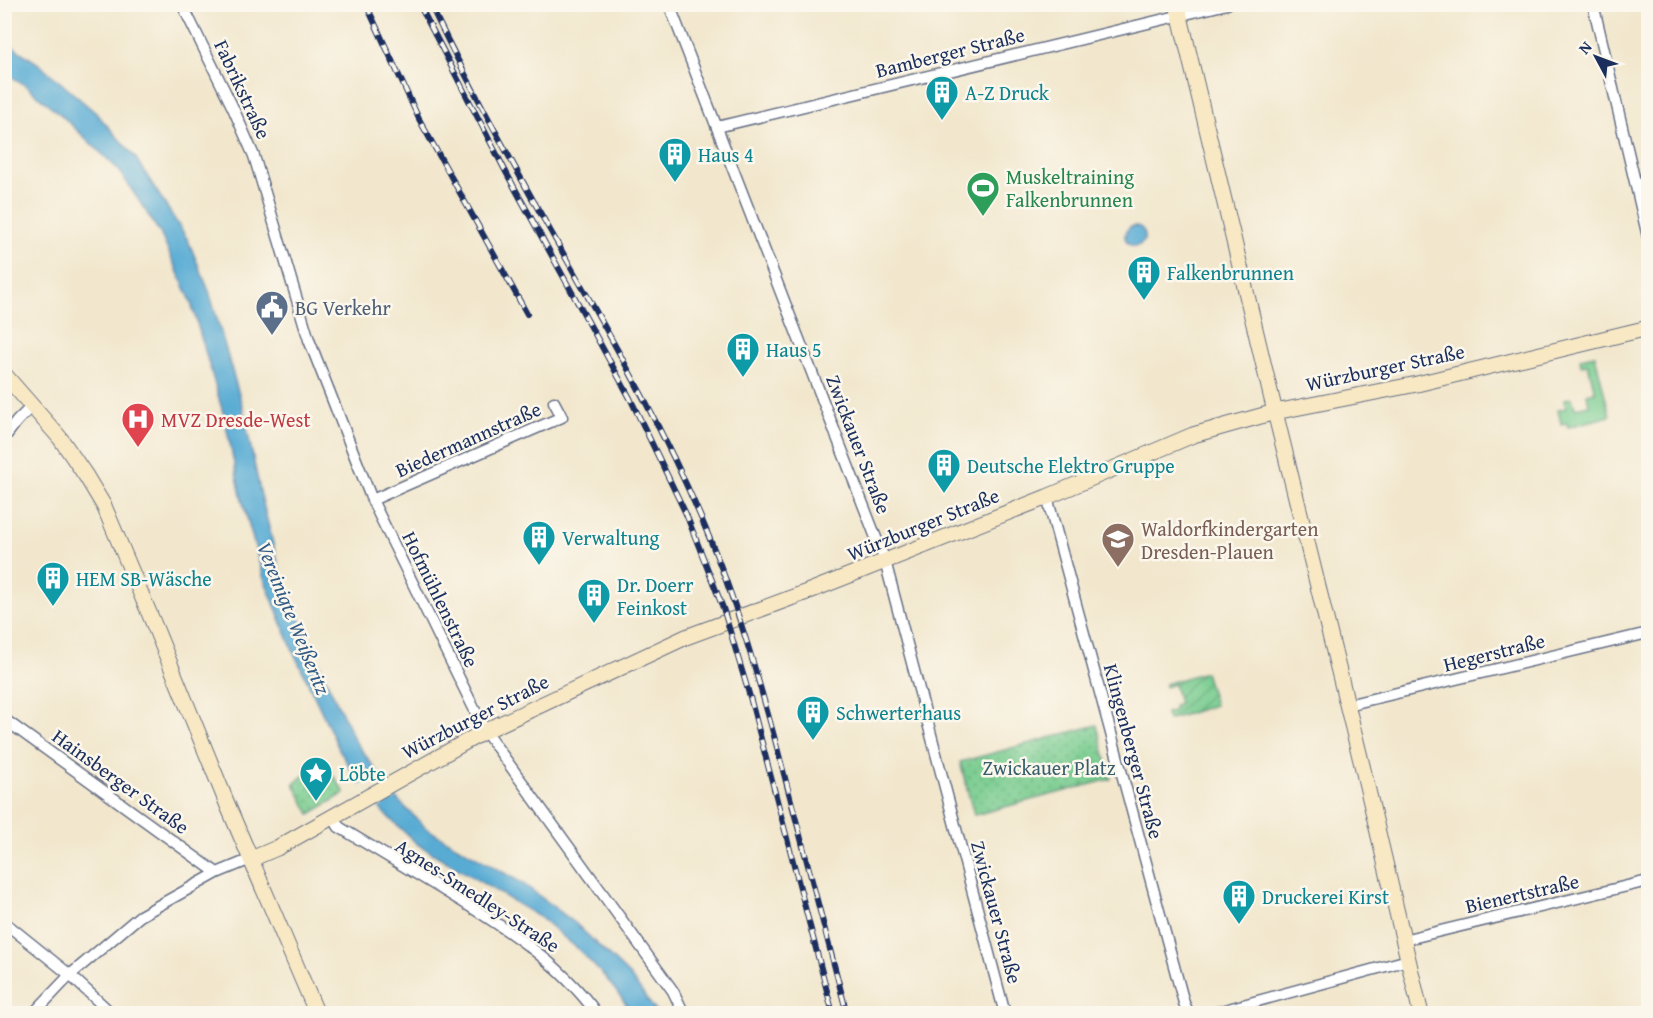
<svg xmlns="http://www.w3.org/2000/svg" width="1653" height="1018" viewBox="0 0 1653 1018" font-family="'Gentium Book Plus',serif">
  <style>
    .grass { fill: #78cc8f; stroke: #4a7e76; stroke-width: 1.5 }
    .park { fill: url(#park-dots); stroke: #4a7e76; stroke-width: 1.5 }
    .garden { fill: url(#garden-furrows); stroke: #4a7e76; stroke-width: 1.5 }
    .water { fill: #59acd4; stroke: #3a6e99; stroke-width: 1.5 }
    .pier { fill: #f2e7cd }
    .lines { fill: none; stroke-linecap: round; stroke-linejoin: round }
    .street-casing { stroke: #666f85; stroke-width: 13 }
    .secondary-casing { stroke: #666f85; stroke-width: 17 }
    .street { stroke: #fff; stroke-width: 10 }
    .secondary { stroke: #f8e8c3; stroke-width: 15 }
    .rail-casing { stroke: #1b2f5e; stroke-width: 6 }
    .rail { stroke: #fbf7ec; stroke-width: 4; stroke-dasharray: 11; stroke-linecap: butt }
    .labels { text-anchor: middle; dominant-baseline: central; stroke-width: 5; stroke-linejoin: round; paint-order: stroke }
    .street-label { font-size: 20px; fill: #1b2f5e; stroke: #fbf7ec }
    .culture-label { font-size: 20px; fill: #0d838f; stroke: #fbf7ec; text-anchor: start }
    .leisure-label { font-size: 20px; fill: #27864d; stroke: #fbf7ec; text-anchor: start }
    .service-label { font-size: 20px; fill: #4e5e75; stroke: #fbf7ec; text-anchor: start }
    .health-label { font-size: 20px; fill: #be3a42; stroke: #fbf7ec; text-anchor: start }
    .education-label { font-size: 20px; fill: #785e54; stroke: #fbf7ec; text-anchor: start }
    .park-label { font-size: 20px; fill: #375e6d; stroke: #fbf7ec }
    .water-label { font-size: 21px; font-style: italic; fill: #315b87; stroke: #fbf7ec }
  </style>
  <defs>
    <pattern id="park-dots" width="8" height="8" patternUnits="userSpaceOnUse" patternTransform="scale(1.5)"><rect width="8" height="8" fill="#78cc8f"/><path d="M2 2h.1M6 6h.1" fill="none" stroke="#62a678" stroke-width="1.8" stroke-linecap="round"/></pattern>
    <pattern id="garden-furrows" width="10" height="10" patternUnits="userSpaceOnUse" patternTransform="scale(1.5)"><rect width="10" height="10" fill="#78cc8f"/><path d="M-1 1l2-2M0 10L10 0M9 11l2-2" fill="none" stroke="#62a678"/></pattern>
  </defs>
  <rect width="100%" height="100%" fill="#fbf7ec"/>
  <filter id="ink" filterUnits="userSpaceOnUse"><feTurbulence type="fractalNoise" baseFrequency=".0167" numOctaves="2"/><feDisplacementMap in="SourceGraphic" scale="12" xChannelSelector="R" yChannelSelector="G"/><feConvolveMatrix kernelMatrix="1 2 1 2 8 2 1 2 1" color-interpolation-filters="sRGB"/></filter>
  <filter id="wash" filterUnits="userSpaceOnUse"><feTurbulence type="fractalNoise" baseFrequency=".008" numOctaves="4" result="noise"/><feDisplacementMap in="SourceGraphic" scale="24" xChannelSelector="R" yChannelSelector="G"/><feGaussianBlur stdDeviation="1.35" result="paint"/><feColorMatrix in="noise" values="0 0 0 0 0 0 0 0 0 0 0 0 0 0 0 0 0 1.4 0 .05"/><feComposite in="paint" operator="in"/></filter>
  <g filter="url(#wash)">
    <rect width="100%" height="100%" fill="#f2e7cd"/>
    <!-- grass -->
    <path class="grass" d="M1595,355L1610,416L1568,427L1567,423L1561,424L1558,410L1566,408L1564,399L1572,398L1575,408L1589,405L1587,394L1595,392L1588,364L1581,365L1580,358Z"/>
    <!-- park -->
    <path class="park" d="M1097,725L1111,779L974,815L960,762Z
      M322,759L345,793L310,814L294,784Z"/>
    <!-- garden -->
    <path class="garden" d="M1205,672L1215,705L1168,720L1166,713L1175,710L1174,705L1179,703L1174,684L1165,687V684Z"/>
    <!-- water -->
    <path class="water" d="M4,41L39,64L96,113L135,157L188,240L209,291L242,405L260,491L279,568L316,658L355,741L398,800L427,829L522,883L575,923L630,976L657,1013H633L606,978L579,950L541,918L417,844L383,812L358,781L340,751L294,653L263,576L241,496L224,416L190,299L160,233L119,170L61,115L25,85L5,72Z
      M1125 236a10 10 0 1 1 20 0a10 10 0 1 1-20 0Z"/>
    <!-- pier -->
    <path class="pier" d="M382,773L399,796L376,809L358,786Z"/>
  </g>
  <g filter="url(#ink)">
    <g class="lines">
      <defs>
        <path id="street" d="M182,4L233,108L254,156L309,340L372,500L485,731L673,991L684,1014
          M669,4L885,561L1005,1014
          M1593,4L1648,237
          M717,127L1227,4
          M4,438L17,421L33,405
          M1047,497L1184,1003L1189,1014
          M372,500L562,417L554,402
          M1347,705L1648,633
          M4,719L217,873
          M332,816L339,827C375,849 410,870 445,891C501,925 558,960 597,1014
          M4,922L70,975L112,1014
          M1403,940L1648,881
          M33,1014L70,975L140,916L217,873L251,859
          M1210,1014L1408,960"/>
        <path id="secondary" d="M1177,4L1275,412L1362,765L1421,1014
          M4,374L60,438L86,476L104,506L155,627L228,806L317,1014
          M251,859L277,848L485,731L686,637L807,592L1047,497L1193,435L1275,412L1417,384L1648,328"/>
      </defs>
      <!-- street casing -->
      <use href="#street" class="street-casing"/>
      <!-- secondary casing -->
      <use href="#secondary" class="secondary-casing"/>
      <!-- street -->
      <use href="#street" class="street"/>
      <!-- secondary -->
      <use href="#secondary" class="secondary"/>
      <defs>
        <path id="rail" d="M366,4L419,119L527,314
          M419,4L507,174L630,398L686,514L723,608L750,697L833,1014
          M430,4C462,71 497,135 533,200C594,309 659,416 707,532C735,598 755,667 774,736C799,828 822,921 847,1014"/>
      </defs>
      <!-- rail casing -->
      <use href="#rail" class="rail-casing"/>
      <!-- rail -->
      <use href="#rail" class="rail"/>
    </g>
  </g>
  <!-- icons -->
  <defs>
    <symbol id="building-pin" viewBox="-11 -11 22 30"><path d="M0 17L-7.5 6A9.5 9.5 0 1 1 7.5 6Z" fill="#0f9aa8" stroke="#fbf7ec"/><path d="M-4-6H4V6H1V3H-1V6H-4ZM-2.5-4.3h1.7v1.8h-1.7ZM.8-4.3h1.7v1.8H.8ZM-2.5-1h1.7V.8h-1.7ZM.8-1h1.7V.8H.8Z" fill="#fff"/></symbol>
    <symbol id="stadium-pin" viewBox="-11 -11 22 30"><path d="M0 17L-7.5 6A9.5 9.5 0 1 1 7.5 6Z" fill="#2e9e5b" stroke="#fbf7ec"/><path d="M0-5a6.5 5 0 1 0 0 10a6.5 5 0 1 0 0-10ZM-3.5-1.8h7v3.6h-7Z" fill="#fff"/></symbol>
    <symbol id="civic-pin" viewBox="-11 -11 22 30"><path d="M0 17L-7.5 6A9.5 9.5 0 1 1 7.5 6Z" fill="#5c6f8a" stroke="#fbf7ec"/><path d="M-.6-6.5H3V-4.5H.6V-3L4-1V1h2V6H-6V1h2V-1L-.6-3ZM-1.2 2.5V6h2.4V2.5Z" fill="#fff"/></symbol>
    <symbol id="hospital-pin" viewBox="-11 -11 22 30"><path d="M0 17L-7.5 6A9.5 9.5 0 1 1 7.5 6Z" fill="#e0444e" stroke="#fbf7ec"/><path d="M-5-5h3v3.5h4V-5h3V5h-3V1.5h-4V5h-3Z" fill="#fff"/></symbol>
    <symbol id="school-pin" viewBox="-11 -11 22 30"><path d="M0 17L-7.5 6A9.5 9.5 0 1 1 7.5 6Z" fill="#8d6e63" stroke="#fbf7ec"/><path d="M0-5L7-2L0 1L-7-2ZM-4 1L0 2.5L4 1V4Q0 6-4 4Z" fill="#fff"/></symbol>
    <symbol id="sight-pin" viewBox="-11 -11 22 30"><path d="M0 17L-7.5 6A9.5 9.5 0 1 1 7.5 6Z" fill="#0f9aa8" stroke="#fbf7ec"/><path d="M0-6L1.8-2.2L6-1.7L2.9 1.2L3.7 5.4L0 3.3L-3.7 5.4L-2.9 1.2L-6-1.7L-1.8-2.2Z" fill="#fff"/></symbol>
  </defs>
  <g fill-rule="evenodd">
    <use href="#building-pin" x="923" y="73" width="38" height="52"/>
    <use href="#building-pin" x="656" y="135" width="38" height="52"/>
    <use href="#stadium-pin" x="964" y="169" width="38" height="52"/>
    <use href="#building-pin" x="1125" y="253" width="38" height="52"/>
    <use href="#civic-pin" x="253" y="288" width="38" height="52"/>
    <use href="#building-pin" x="724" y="330" width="38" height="52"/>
    <use href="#hospital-pin" x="119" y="400" width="38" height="52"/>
    <use href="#building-pin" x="925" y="446" width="38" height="52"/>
    <use href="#building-pin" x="520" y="518" width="38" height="52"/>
    <use href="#school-pin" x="1099" y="520" width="38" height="52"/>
    <use href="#building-pin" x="34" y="559" width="38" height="52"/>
    <use href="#building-pin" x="575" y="576" width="38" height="52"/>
    <use href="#building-pin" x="794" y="693" width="38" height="52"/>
    <use href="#sight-pin" x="297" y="754" width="38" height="52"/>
    <use href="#building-pin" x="1220" y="877" width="38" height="52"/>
  </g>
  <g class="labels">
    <!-- street labels -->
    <g class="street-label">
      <text transform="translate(950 52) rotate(-14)">Bamberger Straße</text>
      <text transform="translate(243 89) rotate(65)">Fabrikstraße</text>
      <text transform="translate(1385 367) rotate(-12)">Würzburger Straße</text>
      <text transform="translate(468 439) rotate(-24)">Biedermannstraße</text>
      <text transform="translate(859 444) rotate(69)">Zwickauer Straße</text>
      <text transform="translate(923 524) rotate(-22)">Würzburger Straße</text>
      <text transform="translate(441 599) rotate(64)">Hofmühlenstraße</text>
      <text transform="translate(1494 652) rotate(-14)">Hegerstraße</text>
      <text transform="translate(475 716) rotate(-27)">Würzburger Straße</text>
      <text transform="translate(1134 751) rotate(75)">Klingenberger Straße</text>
      <text transform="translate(121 781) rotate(36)">Hainsberger Straße</text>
      <text transform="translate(1522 893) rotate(-13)">Bienertstraße</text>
      <text transform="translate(478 895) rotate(33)">Agnes-Smedley-Straße</text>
      <text transform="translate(997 912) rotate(75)">Zwickauer Straße</text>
    </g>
    <!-- culture labels -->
    <g class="culture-label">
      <text x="965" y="92">A-Z Druck</text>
      <text x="698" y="154">Haus 4</text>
      <text x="1167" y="272">Falkenbrunnen</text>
      <text x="766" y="349">Haus 5</text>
      <text x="967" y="465">Deutsche Elektro Gruppe</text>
      <text x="562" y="537">Verwaltung</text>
      <text x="76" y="578">HEM SB-Wäsche</text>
      <text x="617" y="584">Dr. Doerr<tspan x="617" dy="23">Feinkost</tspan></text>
      <text x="836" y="712">Schwerterhaus</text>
      <text x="339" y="773">Löbte</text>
      <text x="1262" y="896">Druckerei Kirst</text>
    </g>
    <!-- leisure labels -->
    <g class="leisure-label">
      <text x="1006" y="176">Muskeltraining<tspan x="1006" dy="23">Falkenbrunnen</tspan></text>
    </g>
    <!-- service labels -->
    <g class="service-label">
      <text x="295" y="307">BG Verkehr</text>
    </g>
    <!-- health labels -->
    <g class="health-label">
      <text x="161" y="419">MVZ Dresde-West</text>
    </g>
    <!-- education labels -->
    <g class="education-label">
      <text x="1141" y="528">Waldorfkindergarten<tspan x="1141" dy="23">Dresden-Plauen</tspan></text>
    </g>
    <!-- park labels -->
    <g class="park-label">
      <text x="1049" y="767">Zwickauer Platz</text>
    </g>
    <!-- water labels -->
    <g class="water-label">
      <text transform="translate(294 618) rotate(68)">Vereinigte Weißeritz</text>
    </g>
  </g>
  <!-- margin -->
  <rect width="1653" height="1018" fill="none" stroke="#fbf7ec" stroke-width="24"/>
  <!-- north arrow -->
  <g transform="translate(1596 57) rotate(311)" stroke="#fbf7ec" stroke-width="4.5" paint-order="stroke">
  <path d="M0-4.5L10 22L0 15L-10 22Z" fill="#1b2f5e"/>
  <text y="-9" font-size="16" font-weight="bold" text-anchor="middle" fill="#1b2f5e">N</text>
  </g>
</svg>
